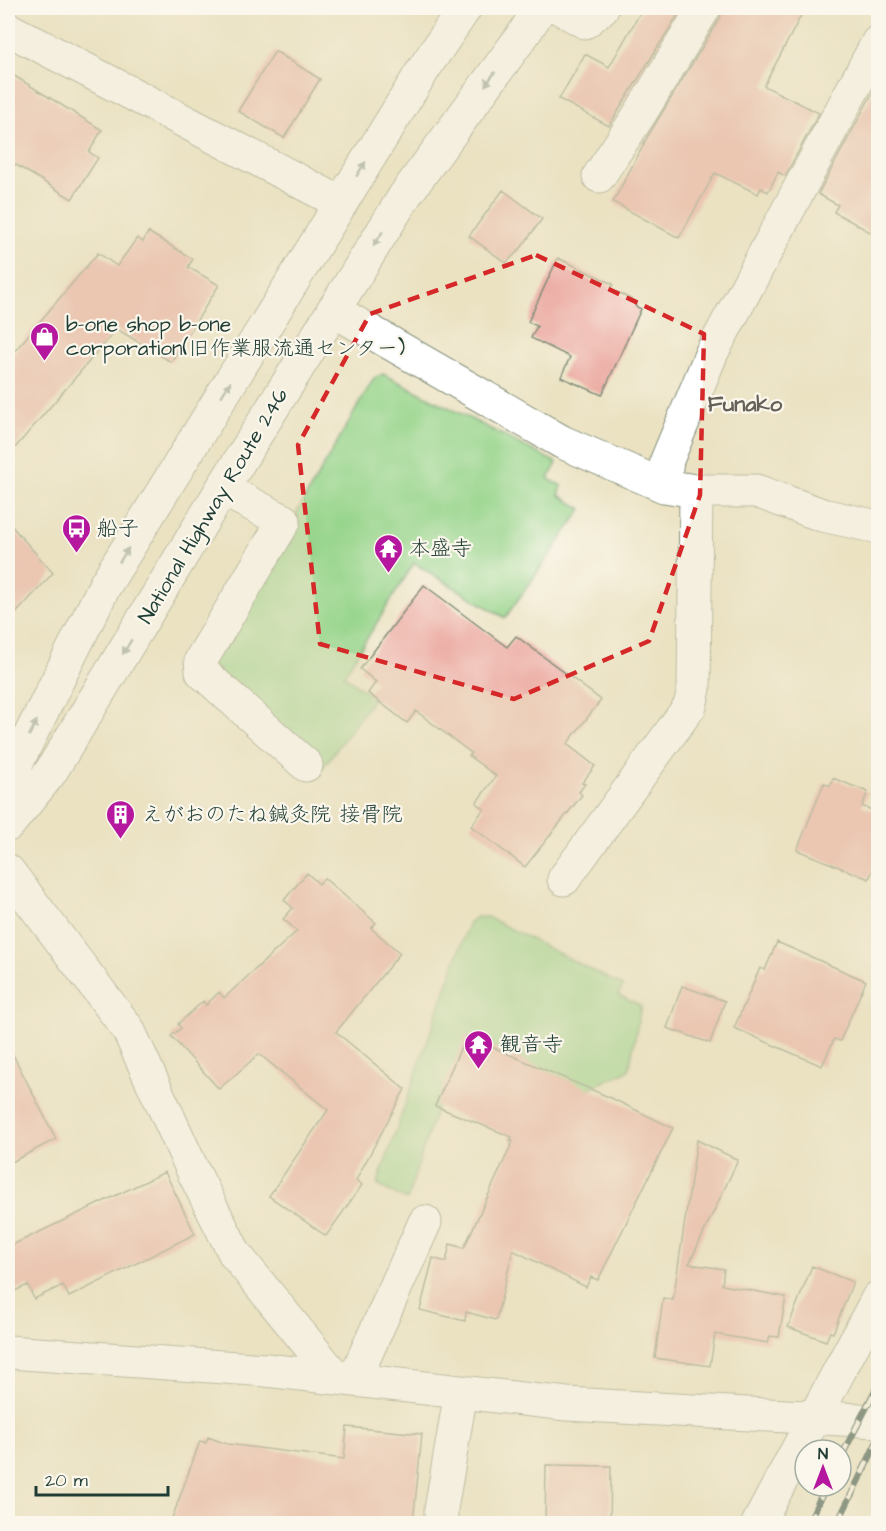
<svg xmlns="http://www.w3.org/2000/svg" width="886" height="1531" viewBox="0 0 886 1531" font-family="'Architects Daughter','Klee One',sans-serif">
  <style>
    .green { fill: #95d48a; stroke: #5a885f; stroke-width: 1.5 }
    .building { fill: #eaa49c }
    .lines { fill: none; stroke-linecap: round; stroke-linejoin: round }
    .minor-casing { stroke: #85907b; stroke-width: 35 }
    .highway-casing { stroke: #85907b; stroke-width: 35 }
    .minor { stroke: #fff; stroke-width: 33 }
    .highway { stroke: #fff; stroke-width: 33 }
    .rail-casing { stroke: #1f3d34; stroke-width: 7 }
    .rail { stroke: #fbf7ec; stroke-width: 4.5; stroke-dasharray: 14; stroke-linecap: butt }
    .oneway { fill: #8f9e9a }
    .marked { fill: none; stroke: #d62828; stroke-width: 4.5; stroke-dasharray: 12 8; stroke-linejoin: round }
    .labels { text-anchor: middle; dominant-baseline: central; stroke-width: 4.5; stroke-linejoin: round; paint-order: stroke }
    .poi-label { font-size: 21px; fill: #1f3d34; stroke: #fbf7ec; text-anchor: start }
    .street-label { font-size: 21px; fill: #1f3d34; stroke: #fbf7ec }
    .neighbourhood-label { font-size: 22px; font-weight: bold; fill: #666158; stroke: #fbf7ec }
  </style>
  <rect width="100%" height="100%" fill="#fbf7ec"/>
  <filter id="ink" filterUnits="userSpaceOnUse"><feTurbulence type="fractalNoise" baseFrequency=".0167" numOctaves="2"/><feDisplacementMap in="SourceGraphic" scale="12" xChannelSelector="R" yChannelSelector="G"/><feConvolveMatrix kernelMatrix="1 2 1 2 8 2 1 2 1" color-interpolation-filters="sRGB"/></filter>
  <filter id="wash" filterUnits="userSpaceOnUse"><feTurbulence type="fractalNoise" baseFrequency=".008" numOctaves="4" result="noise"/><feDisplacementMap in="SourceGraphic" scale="24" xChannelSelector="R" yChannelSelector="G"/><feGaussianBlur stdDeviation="1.35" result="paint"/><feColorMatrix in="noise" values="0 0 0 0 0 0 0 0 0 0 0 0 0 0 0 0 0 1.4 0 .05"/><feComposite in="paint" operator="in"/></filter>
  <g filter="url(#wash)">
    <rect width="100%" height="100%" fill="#ebe2c2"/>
    <!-- green -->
    <path class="green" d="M383,374L557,463L548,479L562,486L559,495L582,509L505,618L414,563L344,675L374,698L321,770L210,664L374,378Z
      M477,917H487L623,986L618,995L641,1006L629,1070L586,1090L468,1036L437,1106L407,1200L377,1185L469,922Z"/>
    <g id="blocks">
      <!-- building -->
      <path class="building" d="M643,8H682L609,126L559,99L585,54L609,67Z
        M723,8H805L764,86L819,113L785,176L778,172L768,192L761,188L758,194L715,173L679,238L613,202L644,144H643L720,18Z
        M275,51L320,79L284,138L238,111Z
        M8,72L102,130L89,152L98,158L72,199L8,160Z
        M879,81V237L834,212L838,205L818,194Z
        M503,190L542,219L521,248L506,263L469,236Z
        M148,232L193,259L188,267L219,285L171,362L117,329L8,456V359L98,253L117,266L137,238L143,242Z
        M558,258L613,284L611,289L637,302L635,306L641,309L602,395L561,377L570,357L531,338L537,326L528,322Z
        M8,522L53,573L8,622Z
        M424,585L507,647L516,636L601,700L567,744L595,766L582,783L585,784L579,792L582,795L525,867L471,826L484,809L476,803L496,776L469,756L471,753L416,711L407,723L368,693L376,682L360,669Z
        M833,778L868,792L862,806L879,813V855L869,879L797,850L824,783L830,786Z
        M307,873L319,884L324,878L376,923L371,928L400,953L336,1032L405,1089L356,1180L362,1185L326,1236L269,1196L328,1110L259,1054L219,1089L171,1036L181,1028L178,1024L203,1001L206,1005L219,992L224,998L297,931L283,919L293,908L284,900Z
        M777,942L866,981L840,1041L834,1039L822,1066L734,1028L760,968L765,970Z
        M682,986L725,1001L710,1043L667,1028Z
        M466,1036L611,1098L673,1128L598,1280L591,1277L586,1287L513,1250L496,1320L466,1312L465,1321L420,1310L433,1258L446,1262L450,1244L464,1248L513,1141L510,1140L512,1137L435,1106Z
        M8,1045L56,1139L8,1164Z
        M697,1140L738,1160L689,1264L724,1269L722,1285L786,1297L779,1337L770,1336L768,1343L715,1334L710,1366L655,1358L663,1298L673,1300Z
        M165,1172L195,1234L69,1297L63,1285L34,1299L28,1285L8,1294V1247Z
        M812,1266L853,1282L833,1333L830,1332L826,1341L788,1327Z
        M347,1427L422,1434L413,1524H170L200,1441L206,1443L208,1437L227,1444L344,1459Z
        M546,1465L611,1466L610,1524H545Z"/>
    </g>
  </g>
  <g filter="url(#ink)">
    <use href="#blocks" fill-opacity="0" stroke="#85907b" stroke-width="1.5"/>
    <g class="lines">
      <defs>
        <path id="minor" d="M560,8L585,22L602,8
          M8,29L341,203
          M599,176L641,112L704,8
          M333,310L562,442L664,486L696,491H756L822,515L878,527
          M664,486L667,460L712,352L878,42
          M222,489L284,521L201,660L202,672L306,765
          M8,871L128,1029L194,1173L235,1254L336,1378
          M564,879L690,706L694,689L696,491
          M8,1352L266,1370L567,1404L878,1421
          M354,1380L425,1222
          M441,1524V1509L461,1392
          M758,1524L878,1298"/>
        <path id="highway" d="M8,780L105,585L425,67L465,8
          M8,825L50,773L222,489L406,194L525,32L540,8"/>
      </defs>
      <!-- minor casing -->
      <use href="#minor" class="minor-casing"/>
      <!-- highway casing -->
      <use href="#highway" class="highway-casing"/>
      <!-- minor -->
      <use href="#minor" class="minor"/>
      <!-- highway -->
      <use href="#highway" class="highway"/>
      <defs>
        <path id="rail" d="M841,1457L878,1385
          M808,1524L826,1486
          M837,1524L878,1440"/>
      </defs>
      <!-- rail casing -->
      <use href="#rail" class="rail-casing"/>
      <!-- rail -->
      <use href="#rail" class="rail"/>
    </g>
    <!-- one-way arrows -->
    <defs><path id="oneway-solid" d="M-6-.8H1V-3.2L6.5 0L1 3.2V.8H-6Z" transform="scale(1.5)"/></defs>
    <g class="oneway">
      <use href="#oneway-solid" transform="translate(490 79) rotate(126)"/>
      <use href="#oneway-solid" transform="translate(361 169) rotate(-58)"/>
      <use href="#oneway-solid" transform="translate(378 239) rotate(122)"/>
      <use href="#oneway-solid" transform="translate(226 389) rotate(-58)"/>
      <use href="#oneway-solid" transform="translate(124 555) rotate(-58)"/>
      <use href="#oneway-solid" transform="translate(127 647) rotate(121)"/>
      <use href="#oneway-solid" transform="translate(33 728) rotate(-63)"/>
    </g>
  </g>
  <!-- marked area -->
  <path d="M0 0H886V1531H0ZM536,255L704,334L700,495L649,641L514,699L320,644L298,445L370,314Z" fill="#ebe2c2" fill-opacity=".55" fill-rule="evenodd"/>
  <path class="marked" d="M536,255L704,334L700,495L649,641L514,699L320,644L298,445L370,314Z"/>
  <!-- icons -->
  <defs>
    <symbol id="shop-pin" viewBox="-11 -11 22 30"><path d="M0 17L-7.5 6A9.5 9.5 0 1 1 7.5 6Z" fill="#b5179e" stroke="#fbf7ec"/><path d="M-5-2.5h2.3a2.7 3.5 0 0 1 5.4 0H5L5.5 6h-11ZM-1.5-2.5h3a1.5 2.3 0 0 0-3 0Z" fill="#fff"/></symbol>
    <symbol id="bus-pin" viewBox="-11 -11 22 30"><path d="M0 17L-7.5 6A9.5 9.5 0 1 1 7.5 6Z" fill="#b5179e" stroke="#fbf7ec"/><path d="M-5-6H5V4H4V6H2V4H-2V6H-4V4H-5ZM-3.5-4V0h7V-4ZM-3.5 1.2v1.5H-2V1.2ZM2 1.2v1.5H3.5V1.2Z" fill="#fff"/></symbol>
    <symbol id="temple-pin" viewBox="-11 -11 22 30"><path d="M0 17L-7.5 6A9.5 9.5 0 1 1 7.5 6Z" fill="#b5179e" stroke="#fbf7ec"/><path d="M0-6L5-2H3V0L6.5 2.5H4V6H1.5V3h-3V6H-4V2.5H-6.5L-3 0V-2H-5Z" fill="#fff"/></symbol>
    <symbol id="building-pin" viewBox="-11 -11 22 30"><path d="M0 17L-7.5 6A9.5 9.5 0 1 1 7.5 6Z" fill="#b5179e" stroke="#fbf7ec"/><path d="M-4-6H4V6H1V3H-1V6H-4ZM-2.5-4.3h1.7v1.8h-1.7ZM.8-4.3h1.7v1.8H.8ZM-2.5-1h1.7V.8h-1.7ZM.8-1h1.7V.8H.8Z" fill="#fff"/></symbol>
  </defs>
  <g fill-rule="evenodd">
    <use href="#shop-pin" x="28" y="320" width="33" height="45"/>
    <use href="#bus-pin" x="60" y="512" width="33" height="45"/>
    <use href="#temple-pin" x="372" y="532" width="33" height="45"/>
    <use href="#building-pin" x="104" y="798" width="33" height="45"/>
    <use href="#temple-pin" x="462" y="1028" width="33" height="45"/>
  </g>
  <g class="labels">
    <!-- poi labels -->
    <g class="poi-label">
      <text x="66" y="324">b-one shop b-one<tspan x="66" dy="24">corporation(旧作業服流通センター)</tspan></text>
      <text x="97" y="528">船子</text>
      <text x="409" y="548">本盛寺</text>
      <text x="142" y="814">えがおのたね鍼灸院 接骨院</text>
      <text x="500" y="1044">観音寺</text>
    </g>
    <!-- street labels -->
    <g class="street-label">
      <text transform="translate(213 506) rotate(-59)">National Highway Route 246</text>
    </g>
    <!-- neighbourhood labels -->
    <g class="neighbourhood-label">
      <text x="745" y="404">Funako</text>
    </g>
  </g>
  <!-- margin -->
  <rect width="886" height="1531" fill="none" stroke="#fbf7ec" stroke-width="30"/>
  <!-- north arrow -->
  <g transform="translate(823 1468)"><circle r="28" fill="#fbf7ec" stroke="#a3ada2" stroke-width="1.5"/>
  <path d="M0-4.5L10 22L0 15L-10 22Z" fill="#b5179e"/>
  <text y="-9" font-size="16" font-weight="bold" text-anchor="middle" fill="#1f3d34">N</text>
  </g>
  <!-- scale -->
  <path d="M36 1486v9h132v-9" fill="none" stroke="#1f3d34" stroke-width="3"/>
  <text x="45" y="1486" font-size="18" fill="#1f3d34" stroke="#fbf7ec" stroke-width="4.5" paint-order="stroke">20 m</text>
</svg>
